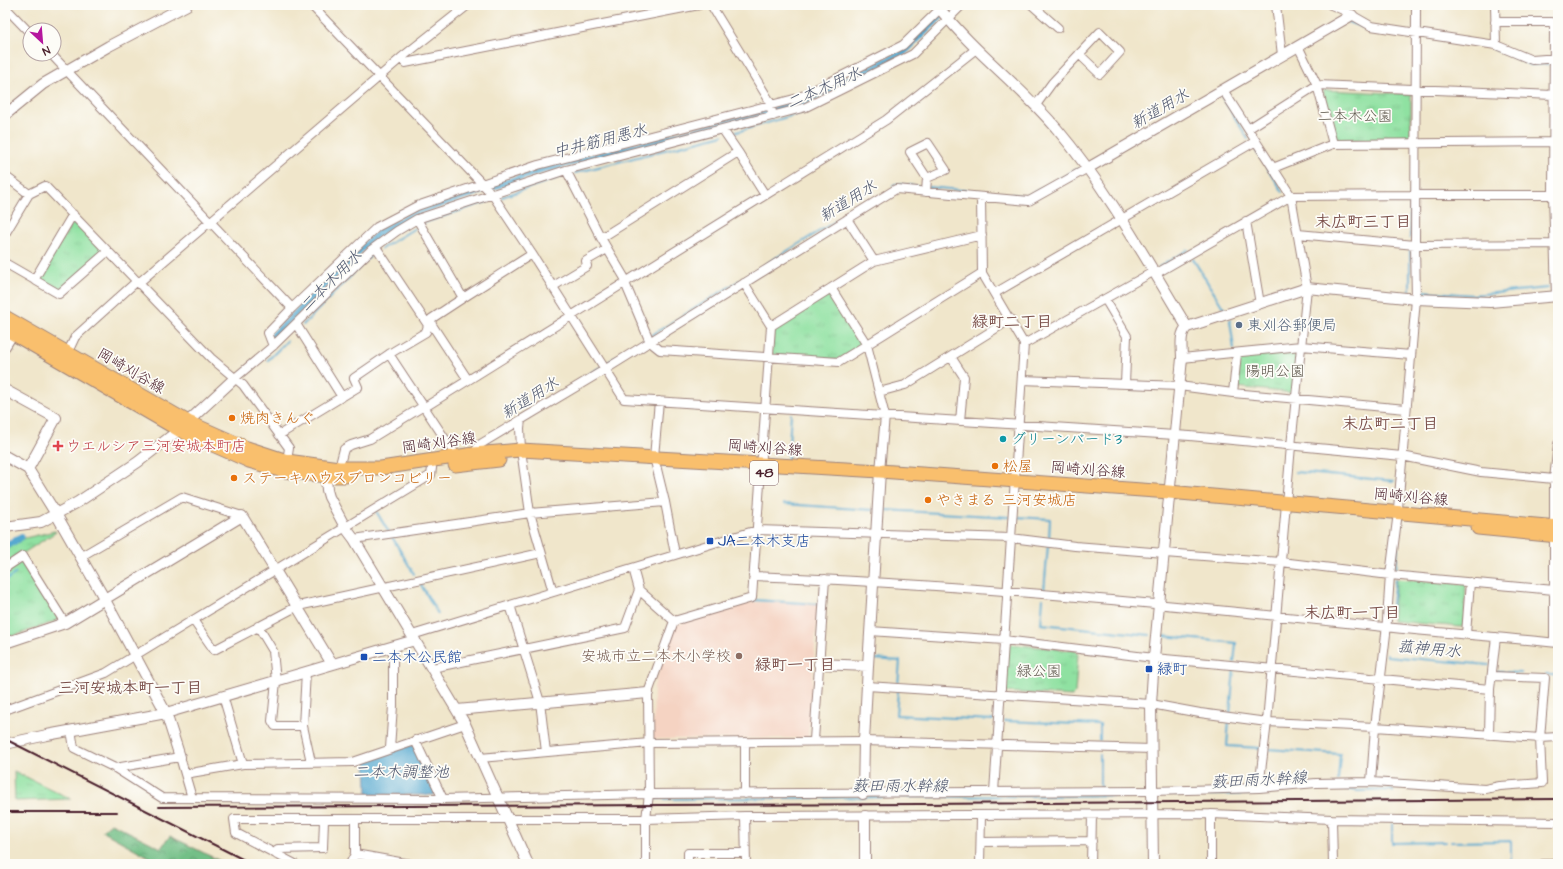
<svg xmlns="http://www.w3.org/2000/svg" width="1563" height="869" viewBox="0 0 1563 869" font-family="'Architects Daughter','Klee One',sans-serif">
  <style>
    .built { fill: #f5d3c2 }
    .forest { fill: url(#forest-crowns); stroke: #5e6f59 }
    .park { fill: url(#park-tufts); stroke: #6c8066 }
    .water { fill: #54a8d0; stroke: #4f647e }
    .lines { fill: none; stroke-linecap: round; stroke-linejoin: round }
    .stream { stroke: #54a8d0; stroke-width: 2 }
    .canal { stroke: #54a8d0; stroke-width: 7 }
    .minor-casing { stroke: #9d827b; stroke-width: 10 }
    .tertiary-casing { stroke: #9d827b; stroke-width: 12 }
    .primary-casing { stroke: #9d827b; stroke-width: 15 }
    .minor { stroke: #fff; stroke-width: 8 }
    .tertiary { stroke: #fff; stroke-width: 10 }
    .primary { stroke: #f9bf6d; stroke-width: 13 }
    .rail { stroke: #4a1f2b; stroke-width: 2 }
    .service-dot { fill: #5c6f8a; stroke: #fdfcf7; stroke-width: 1.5 }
    .food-dot { fill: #e8710a; stroke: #fdfcf7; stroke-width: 1.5 }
    .culture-dot { fill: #0f9aa8; stroke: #fdfcf7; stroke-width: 1.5 }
    .health-dot { fill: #e0444e; stroke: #fdfcf7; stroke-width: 1.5 }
    .transit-dot { fill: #1a4fb4; stroke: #fdfcf7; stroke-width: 1.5 }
    .education-dot { fill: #8d6e63; stroke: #fdfcf7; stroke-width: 1.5 }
    .labels { text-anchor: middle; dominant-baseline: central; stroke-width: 3.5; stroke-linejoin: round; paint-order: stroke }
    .shield { fill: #fdfcf7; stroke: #806168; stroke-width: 1 }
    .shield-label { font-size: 14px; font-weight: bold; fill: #4a1f2b }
    .park-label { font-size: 15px; fill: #5f594e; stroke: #fdfcf7 }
    .service-label { font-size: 15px; fill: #4e5e75; stroke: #fdfcf7; text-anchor: start }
    .street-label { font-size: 15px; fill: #4a1f2b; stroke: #fdfcf7 }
    .food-label { font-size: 15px; fill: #c56008; stroke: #fdfcf7; text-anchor: start }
    .culture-label { font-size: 15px; fill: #0d838f; stroke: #fdfcf7; text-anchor: start }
    .health-label { font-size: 15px; fill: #be3a42; stroke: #fdfcf7; text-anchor: start }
    .transit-label { font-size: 15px; fill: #164399; stroke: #fdfcf7; text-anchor: start }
    .education-label { font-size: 15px; fill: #785e54; stroke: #fdfcf7; text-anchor: end }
    .water-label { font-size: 16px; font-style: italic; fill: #4e566d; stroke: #fdfcf7 }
    .neighbourhood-label { font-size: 16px; font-weight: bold; fill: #7b504b; stroke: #fdfcf7 }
  </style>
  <defs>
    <pattern id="forest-crowns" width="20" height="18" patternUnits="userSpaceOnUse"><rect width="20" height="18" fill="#73bf87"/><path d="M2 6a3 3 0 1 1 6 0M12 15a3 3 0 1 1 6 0" fill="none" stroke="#609b6f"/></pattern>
    <pattern id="park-tufts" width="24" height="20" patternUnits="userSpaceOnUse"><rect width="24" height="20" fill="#8fe1a1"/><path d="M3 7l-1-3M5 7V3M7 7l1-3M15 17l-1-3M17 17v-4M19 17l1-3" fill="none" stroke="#7dc18b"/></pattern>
  </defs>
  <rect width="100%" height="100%" fill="#fdfcf7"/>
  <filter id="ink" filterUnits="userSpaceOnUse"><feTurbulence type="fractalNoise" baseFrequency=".025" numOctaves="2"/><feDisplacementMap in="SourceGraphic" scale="8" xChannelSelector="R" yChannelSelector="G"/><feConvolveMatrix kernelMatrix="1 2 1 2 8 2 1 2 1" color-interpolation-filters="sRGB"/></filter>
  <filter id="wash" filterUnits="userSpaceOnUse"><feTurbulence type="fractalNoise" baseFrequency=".012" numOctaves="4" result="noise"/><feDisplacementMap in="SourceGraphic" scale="16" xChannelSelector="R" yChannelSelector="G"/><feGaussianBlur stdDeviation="0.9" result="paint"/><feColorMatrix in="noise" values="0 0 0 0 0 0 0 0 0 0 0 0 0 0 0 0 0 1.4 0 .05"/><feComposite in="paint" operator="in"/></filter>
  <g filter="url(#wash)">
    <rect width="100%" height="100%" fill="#f0e6cb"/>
    <!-- built -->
    <path class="built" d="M753,602L818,604L808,738L653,739L654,686L675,625Z"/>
    <!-- forest -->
    <path class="forest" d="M111,823L161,848L170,836L226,864H162L102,831Z"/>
    <!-- park -->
    <path class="park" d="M1323,90L1411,94V140H1335Z
      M76,217L107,252L62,292L37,281Z
      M828,295H831L861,342L860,345L838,360L775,356L772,353L774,330L776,327Z
      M1297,349L1293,393L1237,387L1239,356Z
      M55,531L56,532L5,565V551L25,538Z
      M20,562L24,563L58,618L56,621L5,639V572Z
      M1396,579L1466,584L1464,626L1461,627L1392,621Z
      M1011,644L1076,651L1078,654L1075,693L1072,696L1006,692L1004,689L1008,646Z
      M14,771L71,799L15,801Z"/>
    <!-- water -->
    <path class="water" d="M412,745L414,746L436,792L434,795H367L366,760Z"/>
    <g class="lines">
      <!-- stream -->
      <path class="stream" d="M963,10L968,5
        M1347,22L1369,29
        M1492,48L1531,65L1548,64
        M1221,95L1248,139
        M730,134L807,111
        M1255,149L1283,192
        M575,173L723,135
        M893,186L896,184L924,187
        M928,187L1027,196L1078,169
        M502,197L563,176
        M423,223L489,201
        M1410,238V200
        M381,249L415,228
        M1193,259L1224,309
        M1159,267L1188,250
        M1410,290V250
        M1421,291L1473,295L1548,288
        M1230,320L1234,349
        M303,325L374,252
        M650,336L865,203
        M268,360L287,341
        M605,364L646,339
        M583,378L601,367
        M788,459L791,414
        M1285,471V464
        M1295,472L1394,481
        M784,504L872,510
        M885,510L1010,517
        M376,511L388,531
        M1017,517L1050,519L1049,539
        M392,537L414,574
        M1396,569L1398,544
        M5,581L16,573
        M421,585L438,614
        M1044,591L1048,545
        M1043,599L1041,624L1150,635
        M754,600L820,604L819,606
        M1391,611L1395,578
        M1163,636L1236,643L1234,662
        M1387,654V656L1489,665
        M875,659L900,661L898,685
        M1497,672L1521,673
        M1546,675H1558
        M898,691L896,715L993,720
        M1230,714L1234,668
        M1005,721L1100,725V741
        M1229,721L1227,746L1260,748
        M1267,749L1340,754L1338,780
        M1100,754V789
        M1302,788H1338
        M1338,788L1358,791L1390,790L1393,791V792
        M1158,795L1260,794L1296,789
        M653,799L1146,795
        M1392,824V843L1445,842
        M1451,842L1511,841V863"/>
      <!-- canal -->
      <path class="canal" d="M273,336L360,250L380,232L417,212L543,170L801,103L904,52L952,5
        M5,547L21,537"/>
    </g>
  </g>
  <g filter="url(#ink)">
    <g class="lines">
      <defs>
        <path id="minor" d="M311,5L492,194L532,254L624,399L1190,436L1402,456L1481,472L1554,479
          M711,5L769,100L773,116
          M1032,5L1058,28
          M1276,5L1282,55
          M1331,5L1343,10L1371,26L1496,45L1532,60L1558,58
          M1416,5L1415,245L1416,299L1397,520L1390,575L1386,634L1375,727L1540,738L1558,737
          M1495,5L1496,45
          M5,7L30,33
          M1495,22H1552L1554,26L1553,195L1556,296
          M1298,46L1317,85L1333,144
          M51,54L292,308L377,227L417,206L538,165L798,98L903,45L944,5
          M401,58L405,63L699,5
          M1223,90L1291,196L1307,288L1291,446L1267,722L1259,788
          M1036,105L1052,83L1100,32L1120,52L1100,74L1079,54
          M1248,129L1317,85L1553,95
          M723,130L738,152
          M1273,168L1333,144L1553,142
          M566,170L601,238L627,282
          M5,176L29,194
          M926,192L927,178L946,170L928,143L910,152L927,178
          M981,197L982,273L1024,344L994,792
          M417,219L463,298L532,254
          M847,219L874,261
          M1246,221L1260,304
          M5,234L29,194L45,186L211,358L243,385L289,448L287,461
          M1298,234L1415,245L1554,244
          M601,238L738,152L765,195
          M376,247L428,325
          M5,263L59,294L107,252
          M34,280L73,214
          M625,283L650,342L660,350L839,362L982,273
          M552,287L587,266L586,261L607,249
          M831,288L867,345L885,416L880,471
          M995,293L1256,141
          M463,298L431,319L432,325L468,380
          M1105,299L1127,336L1125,384
          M296,324L342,397
          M771,326L874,261L982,235
          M1024,344L1151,273H1157L1291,196L1416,195H1558
          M273,346L268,333L292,308
          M67,354L75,337L136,282L142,280L401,58L468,5
          M389,354L457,457
          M951,357L964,377L960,421
          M1182,358L1301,346L1411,355
          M235,378L273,346L371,250L397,231L417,219L566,170L806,107L913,54L962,5
          M1022,380L1179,386L1233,393L1406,409
          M879,392L905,385L1011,319
          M1233,393L1237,353
          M659,401L654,457L665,502L675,554
          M521,420L520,428L521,450L530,513L553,592
          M279,435L358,387L354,378L389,354L426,332L428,325H432
          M474,454L479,445L606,369L896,189L1029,201L1088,168
          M339,468L344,449L351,445L370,439L422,407H425L886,120L976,49
          M1554,526V479L1558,444
          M354,539L530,513L665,502
          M80,557L182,497L242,516
          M5,568L23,556L65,623
          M633,568L639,590L674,621
          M753,576C964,584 1174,605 1384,627C1442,633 1500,637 1558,643
          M510,605L540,702L546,752
          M193,620L214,650L298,606L541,553
          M674,621L752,598L771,326L744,283
          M258,626L273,651L276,681L272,721L275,726H303
          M870,631L1004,640L1154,658L1490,689
          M1466,634L1470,582
          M412,635L757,530L1011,538L1075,546L1281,562L1390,575L1554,590V536
          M1554,642V590
          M432,668L625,628L639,590
          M306,672L303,726L311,762
          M867,686L1151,704L1200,713L1267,722L1375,727L1371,782
          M223,696L243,764
          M5,710L106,673L431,475L432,468
          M71,730L74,748L115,768L162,798L443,799L649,794L1152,791L1259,788L1316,783L1371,782L1485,789L1500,786L1542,783L1540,738L1545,678L1492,676
          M1489,735L1490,689L1496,637
          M415,740L443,799
          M814,740L825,579
          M745,742V794
          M390,748L393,706V647
          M480,758L649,743L864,741L1152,749
          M115,768L180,757L192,798
          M185,774L243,764L353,762L465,724
          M1211,814L1332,819L1558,822
          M745,816L746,864
          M1332,819L1333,864
          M981,842L1092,841
          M355,854L411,864
          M277,855L278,849L323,848L324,820
          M295,864L236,833L234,819H646L745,816L1211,814V864
          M350,864L355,854V820
          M646,864V819L649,794L648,693L674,621
          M688,864V853H745
          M980,864L981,816
          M1091,864L1092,815
          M1543,864H1554L1558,861"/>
        <path id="tertiary" d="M937,5C972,51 1020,85 1057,129C1107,188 1147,261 1187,327
          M5,115L43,84L109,46L187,5
          M1088,168L1352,15
          M5,346L13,333
          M5,390L56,418L28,469
          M5,456L28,469L56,514L104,598L166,713L180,757
          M326,476L327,490L329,497L345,527L354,539L465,724L528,864
          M5,527L41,522L78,502L138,462L179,430L235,378
          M5,643L65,623L242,516L332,664
          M819,664L868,666
          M457,710L648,693
          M5,744L47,735L166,713L415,640
          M863,794L864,741L868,666L880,471
          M865,864V816
          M1153,864L1151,704L1154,658L1182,358C1182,348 1179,334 1187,327L1307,288L1416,299L1490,302L1558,296"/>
        <path id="primary" d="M5,317L188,422L247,448L287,461L339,468H381L474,454L521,450L880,471L1169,492L1558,527
          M5,329L179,430L249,461L283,471L326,476H346
          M455,465L499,460
          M1478,528L1558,536"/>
      </defs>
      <!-- minor casing -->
      <use href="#minor" class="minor-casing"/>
      <!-- tertiary casing -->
      <use href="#tertiary" class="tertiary-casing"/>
      <!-- primary casing -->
      <use href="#primary" class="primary-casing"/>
      <!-- minor -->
      <use href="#minor" class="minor"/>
      <!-- tertiary -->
      <use href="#tertiary" class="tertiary"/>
      <!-- primary -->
      <use href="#primary" class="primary"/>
      <!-- rail -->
      <path class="rail" d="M5,739L252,864
        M159,807L921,804L1558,799
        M5,812H117"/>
    </g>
  </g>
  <!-- markers -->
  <circle class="service-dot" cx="1239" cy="325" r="4"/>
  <g class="food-dot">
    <circle cx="232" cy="418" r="4"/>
    <circle cx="995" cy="466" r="4"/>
    <circle cx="234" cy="478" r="4"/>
    <circle cx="928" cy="500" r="4"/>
  </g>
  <circle class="culture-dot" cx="1003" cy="439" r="4"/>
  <path class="health-dot" d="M56 440h4v4h4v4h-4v4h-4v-4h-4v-4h4z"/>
  <g class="transit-dot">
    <rect x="706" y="537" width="8" height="8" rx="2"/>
    <rect x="360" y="653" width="8" height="8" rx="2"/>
    <rect x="1145" y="665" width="8" height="8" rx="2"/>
  </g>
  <circle class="education-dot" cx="739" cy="656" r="4"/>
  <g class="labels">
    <!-- shield labels -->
    <rect class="shield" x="750" y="461" width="28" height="24" rx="3"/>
    <g class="shield-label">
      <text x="764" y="473">48</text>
    </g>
    <!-- park labels -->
    <g class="park-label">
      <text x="1355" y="116">二本木公園</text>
      <text x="1275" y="371">陽明公園</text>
      <text x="1039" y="671">緑公園</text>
    </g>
    <!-- service labels -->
    <g class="service-label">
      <text x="1247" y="325">東刈谷郵便局</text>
    </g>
    <!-- street labels -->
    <g class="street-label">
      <text transform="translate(131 371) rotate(30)">岡崎刈谷線</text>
      <text transform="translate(439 443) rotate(-8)">岡崎刈谷線</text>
      <text transform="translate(765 448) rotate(4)">岡崎刈谷線</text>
      <text transform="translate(1088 470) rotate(4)">岡崎刈谷線</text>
      <text transform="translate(1411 497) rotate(5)">岡崎刈谷線</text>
    </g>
    <!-- food labels -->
    <g class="food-label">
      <text x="240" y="418">焼肉きんぐ</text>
      <text x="1003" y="466">松屋</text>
      <text x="242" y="478">ステーキハウスブロンコビリー</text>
      <text x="936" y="500">やきまる 三河安城店</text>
    </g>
    <!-- culture labels -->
    <g class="culture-label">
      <text x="1011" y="439">グリーンバード3</text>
    </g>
    <!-- health labels -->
    <g class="health-label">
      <text x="66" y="446">ウエルシア三河安城本町店</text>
    </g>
    <!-- transit labels -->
    <g class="transit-label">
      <text x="718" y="541">JA二本木支店</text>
      <text x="372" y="657">二本木公民館</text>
      <text x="1157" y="669">緑町</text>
    </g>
    <!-- education labels -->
    <g class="education-label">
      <text x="731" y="656">安城市立二本木小学校</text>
    </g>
    <!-- water labels -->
    <g class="water-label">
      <text transform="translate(824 88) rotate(-24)">二本木用水</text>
      <text transform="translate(1160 109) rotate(-30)">新道用水</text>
      <text transform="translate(600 141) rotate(-14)">中井筋用悪水</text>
      <text transform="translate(848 201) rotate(-32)">新道用水</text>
      <text transform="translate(331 281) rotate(-45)">二本木用水</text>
      <text transform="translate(530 398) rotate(-32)">新道用水</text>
      <text transform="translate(1429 649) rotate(5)">菰神用水</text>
      <text x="401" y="772">二本木調整池</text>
      <text transform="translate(1259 780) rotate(-3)">薮田雨水幹線</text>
      <text x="900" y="786">薮田雨水幹線</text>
    </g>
    <!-- neighbourhood labels -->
    <g class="neighbourhood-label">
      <text x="1363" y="222">末広町三丁目</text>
      <text x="1012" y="322">緑町二丁目</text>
      <text x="1390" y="424">末広町二丁目</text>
      <text x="1352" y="613">末広町一丁目</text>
      <text x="795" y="665">緑町一丁目</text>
      <text x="130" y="688">三河安城本町一丁目</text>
    </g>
  </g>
  <!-- margin -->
  <rect width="1563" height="869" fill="none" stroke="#fdfcf7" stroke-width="20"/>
  <!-- north arrow -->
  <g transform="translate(42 42) rotate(154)"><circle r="19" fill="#fdfcf7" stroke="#b5a4a5"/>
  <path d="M0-3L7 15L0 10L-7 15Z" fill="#b5179e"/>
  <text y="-6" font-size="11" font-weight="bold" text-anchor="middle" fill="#4a1f2b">N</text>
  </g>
</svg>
